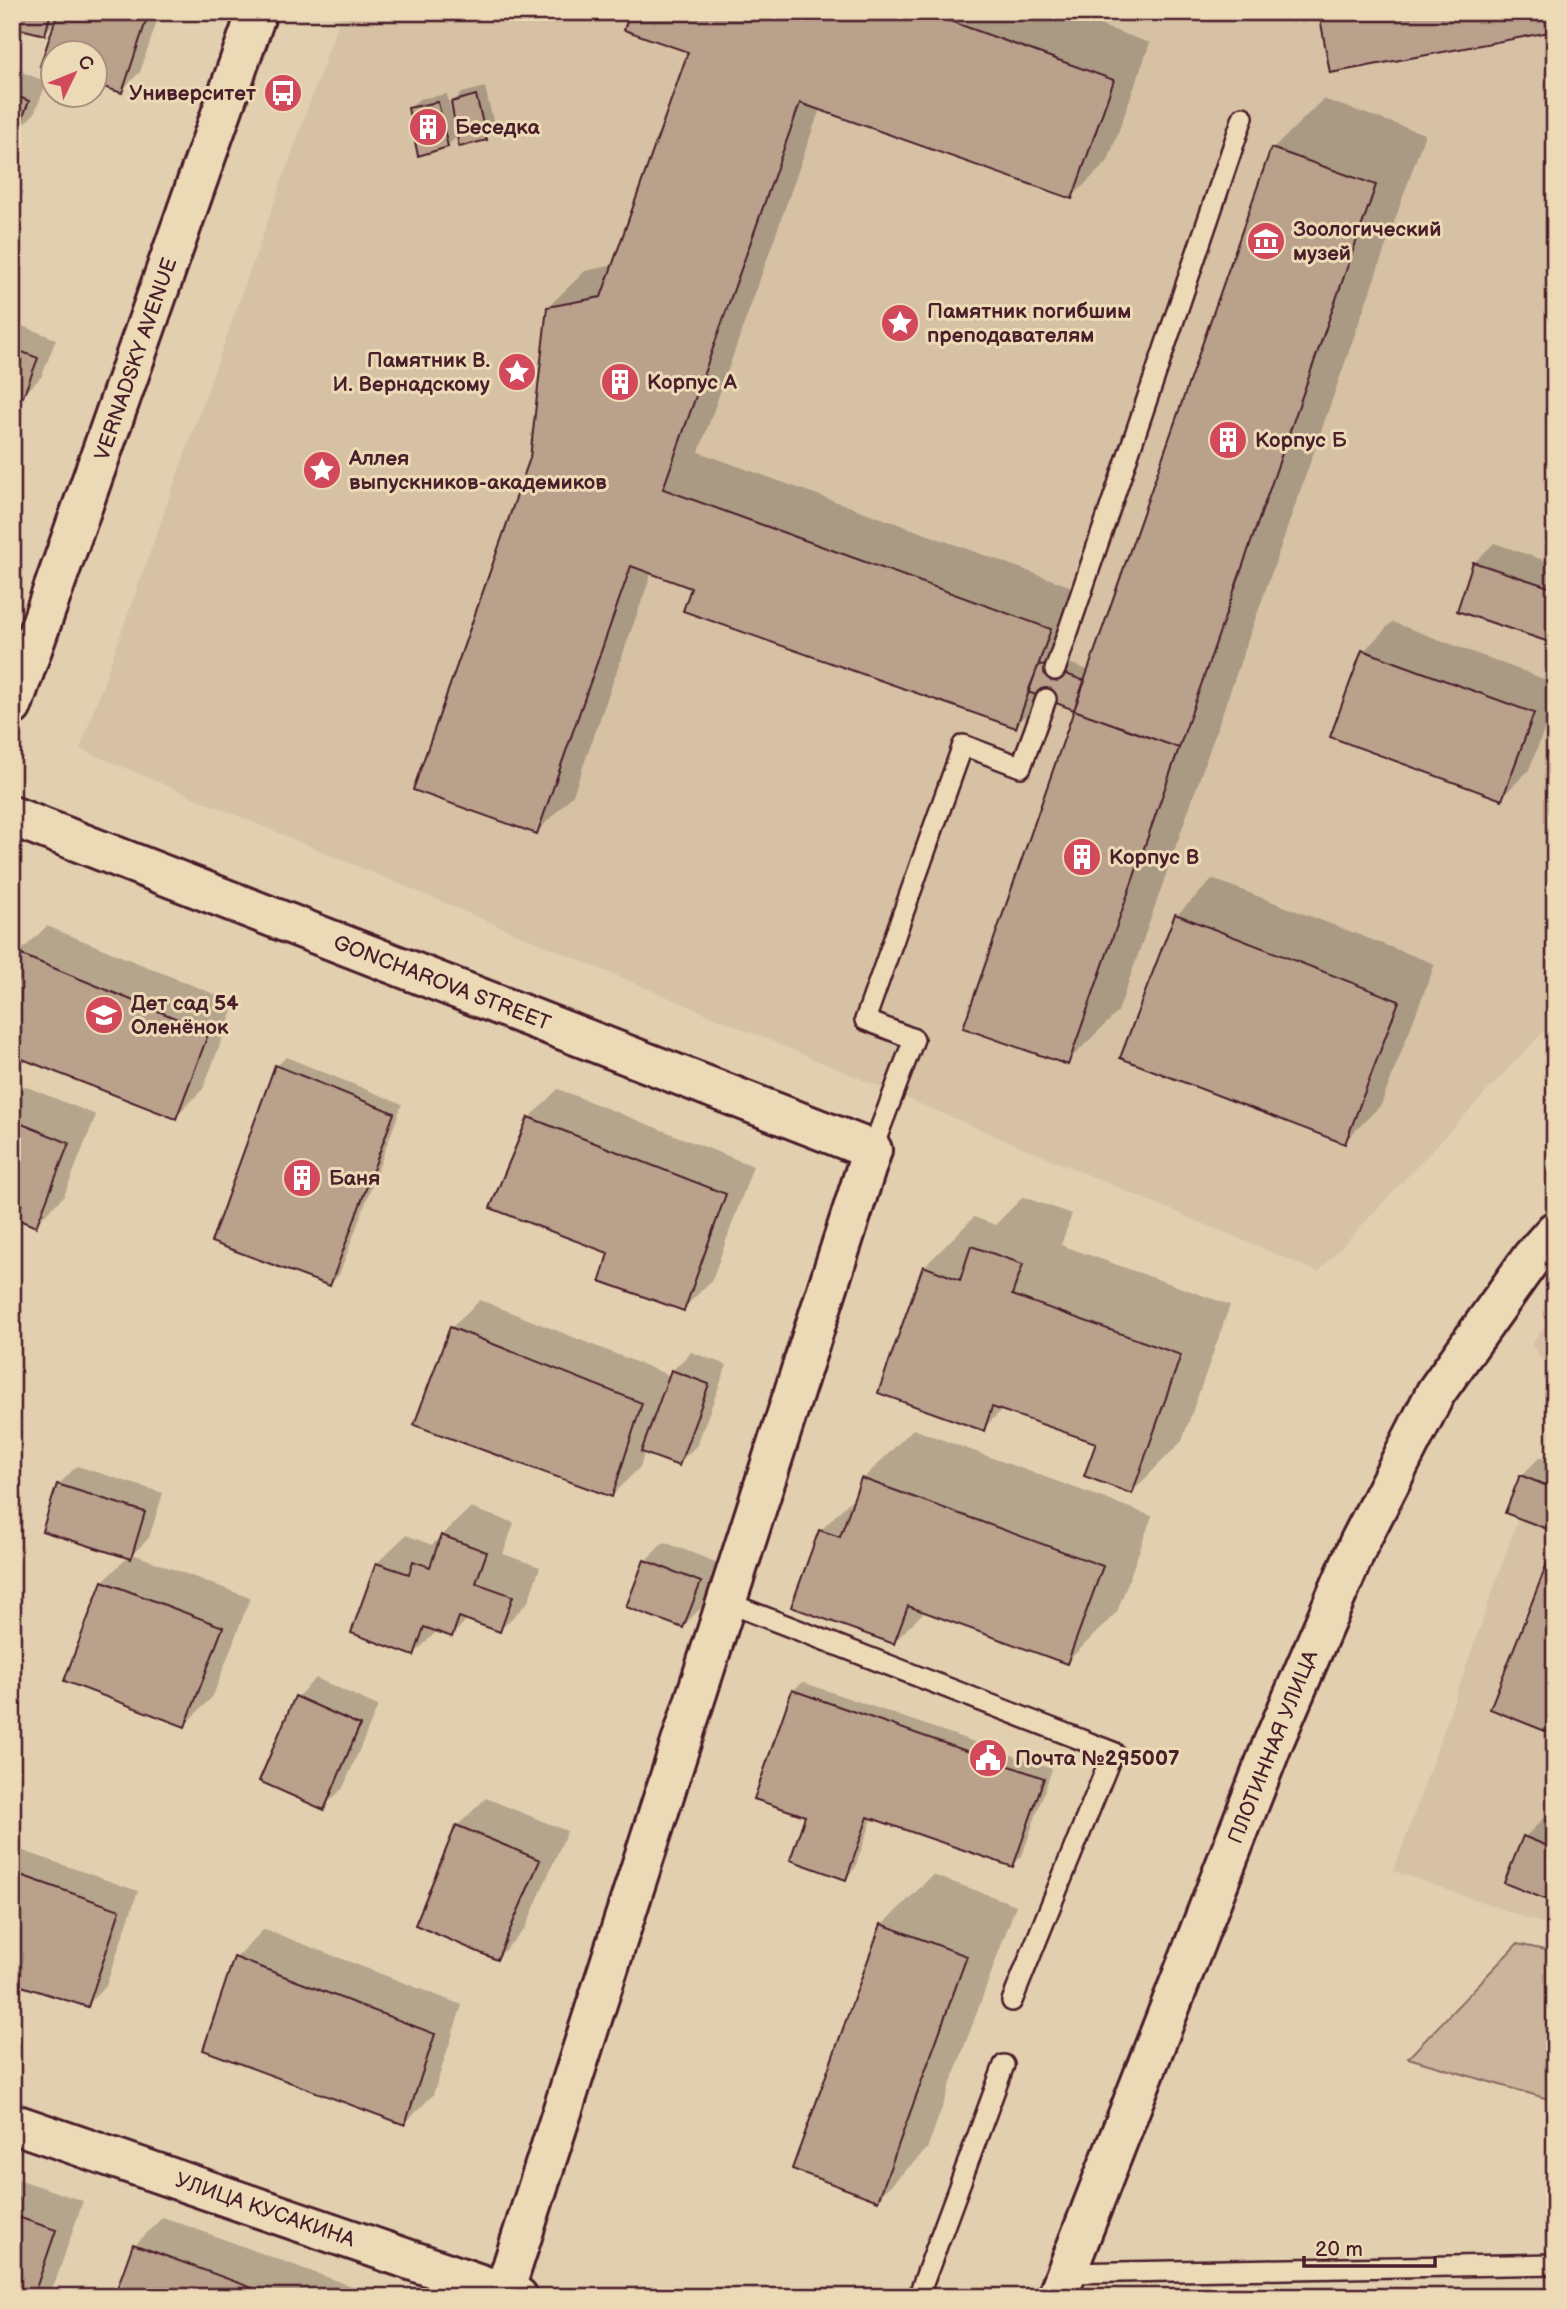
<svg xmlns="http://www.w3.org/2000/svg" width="1567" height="2309" viewBox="0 0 1567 2309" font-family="'Balsamiq Sans',sans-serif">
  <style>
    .built { fill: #d6c1a4 }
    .green { fill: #ccb49c; stroke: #8b6a64; stroke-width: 2 }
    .shadow { fill: #0003 }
    .building { fill: #baa18c; stroke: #4a1f2b; stroke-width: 2 }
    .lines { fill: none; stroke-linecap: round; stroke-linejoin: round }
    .lane-casing { stroke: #4a1f2b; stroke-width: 24 }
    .street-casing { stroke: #4a1f2b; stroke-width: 44 }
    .primary-casing { stroke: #4a1f2b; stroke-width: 44 }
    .lane { stroke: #ecdab7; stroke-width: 19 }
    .street { stroke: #ecdab7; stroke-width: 38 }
    .primary { stroke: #ecdab7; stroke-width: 38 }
    .labels { text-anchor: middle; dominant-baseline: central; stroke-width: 6; stroke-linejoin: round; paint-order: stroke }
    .poi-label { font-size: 21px; font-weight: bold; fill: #4a1f2b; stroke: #ecdab7; text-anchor: start }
    .street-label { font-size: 21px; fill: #4a1f2b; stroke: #ecdab7 }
  </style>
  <rect width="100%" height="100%" fill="#e2cfaf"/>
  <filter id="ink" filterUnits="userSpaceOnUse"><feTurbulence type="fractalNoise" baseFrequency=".0143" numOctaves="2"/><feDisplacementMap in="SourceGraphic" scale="14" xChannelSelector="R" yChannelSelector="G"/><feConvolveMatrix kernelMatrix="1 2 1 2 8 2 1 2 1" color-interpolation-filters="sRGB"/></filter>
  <g filter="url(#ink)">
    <path class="built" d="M342 12H1555V1019L1318 1272 80 749Z
      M1555 1315V1378L1531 1344Z
      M1529 1488 1555 1497V1928L1394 1871Z"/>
    <path class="green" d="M1517 1944 1555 1952V2101L1408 2058Z"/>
    <path class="shadow" d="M12 12H160L140 72 121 91 94 52H52V68L43 65 58 20 44 33Z
      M632 12H1063L1150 43 1108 161 1072 197 820 109 699 452 1086 592 1062 660 1090 671 1273 149 1323 99 1425 134 1118 1012 1067 1062 1084 687 1044 697 1015 726 693 587 652 572 573 795 537 832 532 458 548 307 585 271 614 265 690 51Z
      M12 68 47 82 34 114 15 133 12 132Z
      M485 87 495 129 486 138 459 134 447 146 410 108 419 99 447 94 455 130 458 129 453 102 462 93Z
      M12 322 56 339 42 376 23 395 12 391Z
      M1494 543 1555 564V642L1459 610 1475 562Z
      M1392 622 1555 683V701L1529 770 1501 798 1364 651Z
      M1213 879 1435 964 1381 1105 1344 1142 1177 915Z
      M47 926 236 1003 203 1089 175 1117 18 954Z
      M286 1057 402 1104 339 1275 330 1284 277 1066Z
      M12 1081 96 1115 64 1196 35 1225 12 1216Z
      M558 1089 753 1166 712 1280 683 1309 611 1252 529 1118Z
      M1023 1197 1072 1214 1061 1245 1230 1305 1182 1441 1132 1492 1098 1442 1003 1409 983 1429 924 1267 974 1217 995 1225Z
      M480 1300 671 1376 672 1371 691 1352 727 1365 697 1445 678 1464 645 1451 640 1467 612 1495 451 1328Z
      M913 1429 1152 1516 1117 1612 1067 1662 925 1611 894 1642 820 1531 857 1494 863 1479Z
      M1540 1457 1555 1463V1530L1521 1476Z
      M77 1466 163 1493 149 1538 133 1554 250 1598 213 1696 185 1725 103 1581 128 1557 58 1485Z
      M470 1508 514 1523 503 1554 540 1567 528 1602 500 1630 468 1619 452 1635 438 1630 414 1654 377 1563 406 1535 432 1545Z
      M664 1542 718 1563 702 1607 683 1626 645 1561Z
      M316 1678 378 1706 343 1788 324 1807 297 1697Z
      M802 1682 1052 1769 1022 1856 1013 1865 873 1817 855 1868 846 1878 807 1815 793 1691Z
      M486 1798 567 1831 525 1929 497 1958 457 1826Z
      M1544 1818 1555 1822V1901L1525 1837Z
      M15 1848 138 1891 106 1986 87 2005 12 1982V1851Z
      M933 1875 1016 1905 927 2149 877 2199 882 1925Z
      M264 1929 462 2005 433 2095 405 2123 236 1958Z
      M12 2177 83 2201 55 2283 41 2297H12Z
      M163 2217 362 2290 359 2297H116L135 2245Z"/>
    <path class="building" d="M12 12H51L45 35 12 27Z
      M58 12H149L122 93 94 84V52H52V70L40 66Z
      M630 12H925L1114 80 1072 199 800 103 663 489 1051 629 1016 728 683 611 691 588 631 566 537 834 413 790 530 458 547 307 601 297 688 52 624 30Z
      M1319 12H1555V31L1330 73Z
      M12 94 29 101 16 135 12 134Z
      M476 95 487 140 459 147 451 102Z
      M438 102 448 147 418 156 408 108Z
      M1271 148 1376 185 1179 748 1074 710Z
      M12 348 38 358 23 397 12 393Z
      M1473 562 1555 589V644L1457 611Z
      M1362 650 1534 713 1502 800 1330 737Z
      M1039 664 1085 681 1074 710 1028 692Z
      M1074 710 1179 748 1068 1065 963 1028Z
      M1175 914 1399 1001 1345 1144 1120 1058Z
      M17 953 209 1032 176 1119 12 1055V964Z
      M275 1065 394 1113 330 1286 211 1242Z
      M528 1117 726 1194 684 1311 600 1281 608 1253 490 1208Z
      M12 1120 69 1143 36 1227 12 1217Z
      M971 1246 1023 1264 1012 1295 1181 1355 1132 1494 1084 1476 1096 1443 992 1407 984 1431 878 1393 923 1266 960 1280Z
      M450 1327 642 1403 612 1497 414 1425Z
      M671 1370 709 1384 679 1466 641 1452Z
      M1520 1475 1555 1489V1532L1505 1513Z
      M861 1478 1103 1566 1067 1664 908 1606 894 1644 791 1607 819 1530 840 1537Z
      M57 1484 145 1512 131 1559 42 1531Z
      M441 1535 487 1552 476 1583 513 1596 500 1632 459 1617 452 1637 424 1627 414 1656 351 1633 376 1563 409 1574 413 1561 430 1567Z
      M1550 1556 1555 1558V1735L1490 1709Z
      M644 1560 701 1582 683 1628 626 1607Z
      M102 1581 223 1627 185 1727 64 1681Z
      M792 1690 1044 1778 1013 1867 868 1817 846 1880 790 1860 805 1816 754 1799Z
      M295 1696 360 1725 324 1810 259 1781Z
      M456 1825 540 1860 497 1960 415 1925Z
      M1523 1836 1555 1849V1903L1504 1883Z
      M12 1872 120 1910 88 2007 12 1983Z
      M881 1924 967 1956 878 2201 792 2169Z
      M234 1957 435 2034 405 2125 203 2050Z
      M12 2215 56 2230 33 2297H12Z
      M133 2244 277 2297H114Z"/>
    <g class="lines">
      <defs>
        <path id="lane" d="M1055 670 1243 117
          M872 1150 914 1039 865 1020 963 745 1021 767 1046 699
          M726 1602 1113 1752 1012 2001
          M1066 2273 1555 2264
          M918 2297 1004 2065"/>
        <path id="street" d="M12 816 872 1150 504 2292
          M12 2123 518 2297"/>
        <path id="primary" d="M12 706 257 12
          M1057 2297 1273 1743 1359 1543 1436 1392 1532 1257 1555 1231"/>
      </defs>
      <use href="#lane" class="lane-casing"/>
      <use href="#street" class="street-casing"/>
      <use href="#primary" class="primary-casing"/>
      <use href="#lane" class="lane"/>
      <use href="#street" class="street"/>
      <use href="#primary" class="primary"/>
    </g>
  </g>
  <defs>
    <symbol id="bus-disc" viewBox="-11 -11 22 22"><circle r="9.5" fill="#d1495b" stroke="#ecdab7"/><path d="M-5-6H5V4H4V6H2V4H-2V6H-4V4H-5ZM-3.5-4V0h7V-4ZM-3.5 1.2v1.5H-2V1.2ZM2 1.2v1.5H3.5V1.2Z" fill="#fff"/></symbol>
    <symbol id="building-disc" viewBox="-11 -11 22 22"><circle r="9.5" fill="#d1495b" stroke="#ecdab7"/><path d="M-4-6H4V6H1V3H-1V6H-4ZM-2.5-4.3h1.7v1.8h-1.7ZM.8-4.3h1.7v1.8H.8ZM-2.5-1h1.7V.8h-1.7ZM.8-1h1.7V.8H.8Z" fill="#fff"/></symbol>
    <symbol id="museum-disc" viewBox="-11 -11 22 22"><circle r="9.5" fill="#d1495b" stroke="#ecdab7"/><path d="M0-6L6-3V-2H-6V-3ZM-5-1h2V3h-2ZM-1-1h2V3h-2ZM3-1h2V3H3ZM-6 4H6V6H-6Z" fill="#fff"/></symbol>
    <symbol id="sight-disc" viewBox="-11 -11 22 22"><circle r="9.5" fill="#d1495b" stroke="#ecdab7"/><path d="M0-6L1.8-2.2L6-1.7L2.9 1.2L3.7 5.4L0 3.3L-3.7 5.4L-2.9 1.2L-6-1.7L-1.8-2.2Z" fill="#fff"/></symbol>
    <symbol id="school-disc" viewBox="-11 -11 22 22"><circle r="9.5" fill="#d1495b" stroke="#ecdab7"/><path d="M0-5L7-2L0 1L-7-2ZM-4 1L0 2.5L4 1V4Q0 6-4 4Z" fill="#fff"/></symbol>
    <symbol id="civic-disc" viewBox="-11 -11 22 22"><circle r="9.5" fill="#d1495b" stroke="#ecdab7"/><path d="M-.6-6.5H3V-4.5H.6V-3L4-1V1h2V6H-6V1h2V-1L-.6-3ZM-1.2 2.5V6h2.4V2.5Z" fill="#fff"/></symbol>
  </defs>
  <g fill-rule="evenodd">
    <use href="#bus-disc" x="261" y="71" width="44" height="44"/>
    <use href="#building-disc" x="406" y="105" width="44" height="44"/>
    <use href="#museum-disc" x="1244" y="219" width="44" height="44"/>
    <use href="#sight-disc" x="878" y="301" width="44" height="44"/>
    <use href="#sight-disc" x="495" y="350" width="44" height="44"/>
    <use href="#building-disc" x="598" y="360" width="44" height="44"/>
    <use href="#building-disc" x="1206" y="418" width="44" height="44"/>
    <use href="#sight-disc" x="300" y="448" width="44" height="44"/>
    <use href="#building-disc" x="1060" y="835" width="44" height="44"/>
    <use href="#school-disc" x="82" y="993" width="44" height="44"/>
    <use href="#building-disc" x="280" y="1156" width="44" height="44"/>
    <use href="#civic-disc" x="966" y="1736" width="44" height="44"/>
  </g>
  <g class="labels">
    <g class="poi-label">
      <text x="256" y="93" text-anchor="end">Университет</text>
      <text x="455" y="127">Беседка</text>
      <text x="1293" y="229">Зоологический<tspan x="1293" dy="24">музей</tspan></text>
      <text x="927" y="311">Памятник погибшим<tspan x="927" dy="24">преподавателям</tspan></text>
      <text x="490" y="360" text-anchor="end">Памятник В.<tspan x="490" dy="24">И. Вернадскому</tspan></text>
      <text x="647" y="382">Корпус А</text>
      <text x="1255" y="440">Корпус Б</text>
      <text x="349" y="458">Аллея<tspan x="349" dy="24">выпускников-академиков</tspan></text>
      <text x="1109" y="857">Корпус В</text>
      <text x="131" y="1003">Дет сад 54<tspan x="131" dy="24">Оленёнок</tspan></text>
      <text x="329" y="1178">Баня</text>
      <text x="1015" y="1758">Почта №295007</text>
    </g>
    <g class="street-label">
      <text transform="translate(136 359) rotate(-71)">VERNADSKY AVENUE</text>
      <text transform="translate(442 983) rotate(21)">GONCHAROVA STREET</text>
      <text transform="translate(1273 1747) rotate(-68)">ПЛОТИННАЯ УЛИЦА</text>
      <text transform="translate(265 2210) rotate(19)">УЛИЦА КУСАКИНА</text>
    </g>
  </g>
  <rect width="1567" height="2309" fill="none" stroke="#ecdab7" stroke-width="42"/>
  <rect x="21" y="21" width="1525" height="2267" fill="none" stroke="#4a1f2b" stroke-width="2.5" filter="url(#ink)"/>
  <g transform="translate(74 74) rotate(47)"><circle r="33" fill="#ecdab7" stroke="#ab8f7f" stroke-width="2"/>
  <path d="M0-5L12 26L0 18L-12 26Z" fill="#d1495b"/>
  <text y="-10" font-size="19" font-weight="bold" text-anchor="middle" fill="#4a1f2b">С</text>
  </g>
  <path d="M1304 2256v10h131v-10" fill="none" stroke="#4a1f2b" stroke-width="3.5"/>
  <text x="1315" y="2256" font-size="21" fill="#4a1f2b" stroke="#ecdab7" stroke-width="5" paint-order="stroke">20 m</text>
</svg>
